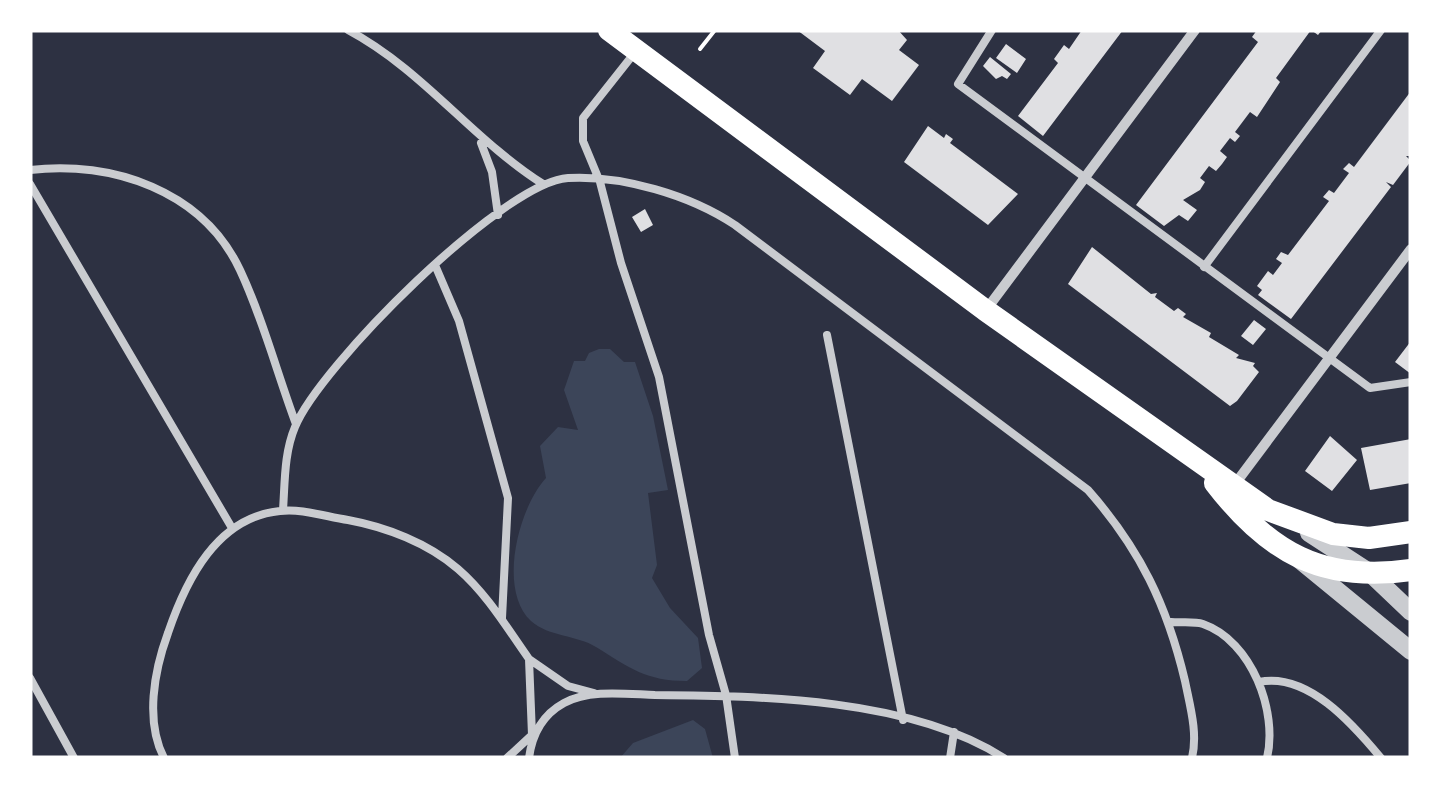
<svg xmlns="http://www.w3.org/2000/svg" width="1441" height="788" viewBox="0 0 1441 788" font-family="Helvetica,sans-serif">
  <style>
    .green { fill: #3c4559 }
    .building { fill: #e0e0e3 }
    .lines { fill: none; stroke-linecap: round; stroke-linejoin: round }
    .path { stroke: #fff; stroke-width: 4 }
    .service { stroke: #caccd0; stroke-width: 8 }
    .minor { stroke: #caccd0; stroke-width: 10 }
    .tertiary { stroke: #caccd0; stroke-width: 18 }
    .primary { stroke: #fff; stroke-width: 22 }
  </style>
  <rect width="100%" height="100%" fill="#2d3142"/>
  <path class="green" d="M599 349H610L624 362H635L653 416 668 490 648 493 657 565 652 578 670 608 698 638 702 668 687 681C646 681 630 668 596 647 577 635 549 637 531 621 497 589 519 507 546 478L540 446 558 427 578 430 564 390 574 361H585L589 353Z
    M693 720 705 729 713 758H620L633 743Z"/>
  <path class="building" d="M797 30H898L907 40 899 50 919 65 892 101 862 79 850 95 813 68 825 51Z
    M1082 30H1123L1043 136 1018 116 1058 63 1054 59 1064 45 1069 49Z
    M1257 30H1322L1318 35 1311 30 1276 78 1280 82 1257 117 1250 112 1235 132 1240 136 1235 142 1230 138 1220 151 1227 157 1222 164 1216 171 1209 166 1200 178 1205 182 1200 190 1183 200 1197 210 1188 221 1179 215 1164 226 1136 205 1258 42 1252 37Z
    M1006 44 1026 59 1017 73 996 58Z
    M990 57 1011 74 1007 79 1002 76 996 79 983 66Z
    M1411 91V156H1406L1411 161 1393 185 1386 182 1391 187 1291 319 1258 295 1262 290 1257 286 1268 271 1273 275 1282 263 1276 259 1281 252 1288 255 1329 201 1323 197 1329 190 1334 193 1349 173 1343 169 1349 163 1354 167Z
    M928 126 944 138 946 134 953 139 950 143 1018 194 988 225 904 162Z
    M645 209 653 225 641 232 632 217Z
    M1092 247 1151 294 1157 293 1155 297 1174 311 1178 308 1186 314 1183 317 1211 333 1209 337 1239 355 1236 358 1255 363 1253 366 1259 372 1237 401 1230 406 1068 284Z
    M1254 320 1266 329 1253 345 1241 336Z
    M1411 341V374L1395 362Z
    M1330 436 1357 460 1332 491 1305 471Z
    M1411 439V483L1370 490 1361 448Z"/>
  <g class="lines">
    <path class="path" d="M700 49 715 30"/>
    <path class="service" d="M348 30C423 70 472 139 543 184
      M992 30 958 84 1370 388 1411 382
      M636 51 583 118V141L600 182 621 263 659 377 709 635 726 695 735 758
      M481 143 492 172 498 215
      M30 170C112 160 203 191 240 270 263 319 277 373 296 424
      M30 184 232 528
      M435 265 459 321 508 498 502 618
      M1204 267 1381 30
      M827 335 903 720
      M283 510C285 482 284 453 295 427 319 367 503 182 568 178 622 175 690 195 735 225L1088 490C1140 549 1167 605 1185 681 1190 706 1198 733 1192 758
      M1171 622C1181 623 1194 621 1203 624 1252 641 1278 712 1267 758
      M30 678 74 758
      M1259 682C1307 672 1352 723 1381 758
      M164 758C145 721 154 671 168 633 186 580 217 517 280 511 301 508 327 517 348 520 386 527 428 543 458 569 487 594 507 628 529 659
      M507 758 532 735 529 659 568 686 594 693
      M529 758C532 735 542 715 564 703 589 689 626 694 655 695 763 696 911 698 1004 758
      M950 758 954 732"/>
    <path class="minor" d="M986 310 1195 30
      M1235 484 1411 249"/>
    <path class="tertiary" d="M1309 533 1369 572 1411 612
      M1300 560 1411 651"/>
    <path class="primary" d="M609 30 985 310 1268 510 1333 534 1369 538 1411 532
      M1215 483C1268 552 1322 583 1411 570"/>
  </g>
  <rect width="1441" height="788" fill="none" stroke="#ffffff" stroke-width="65"/>
</svg>
